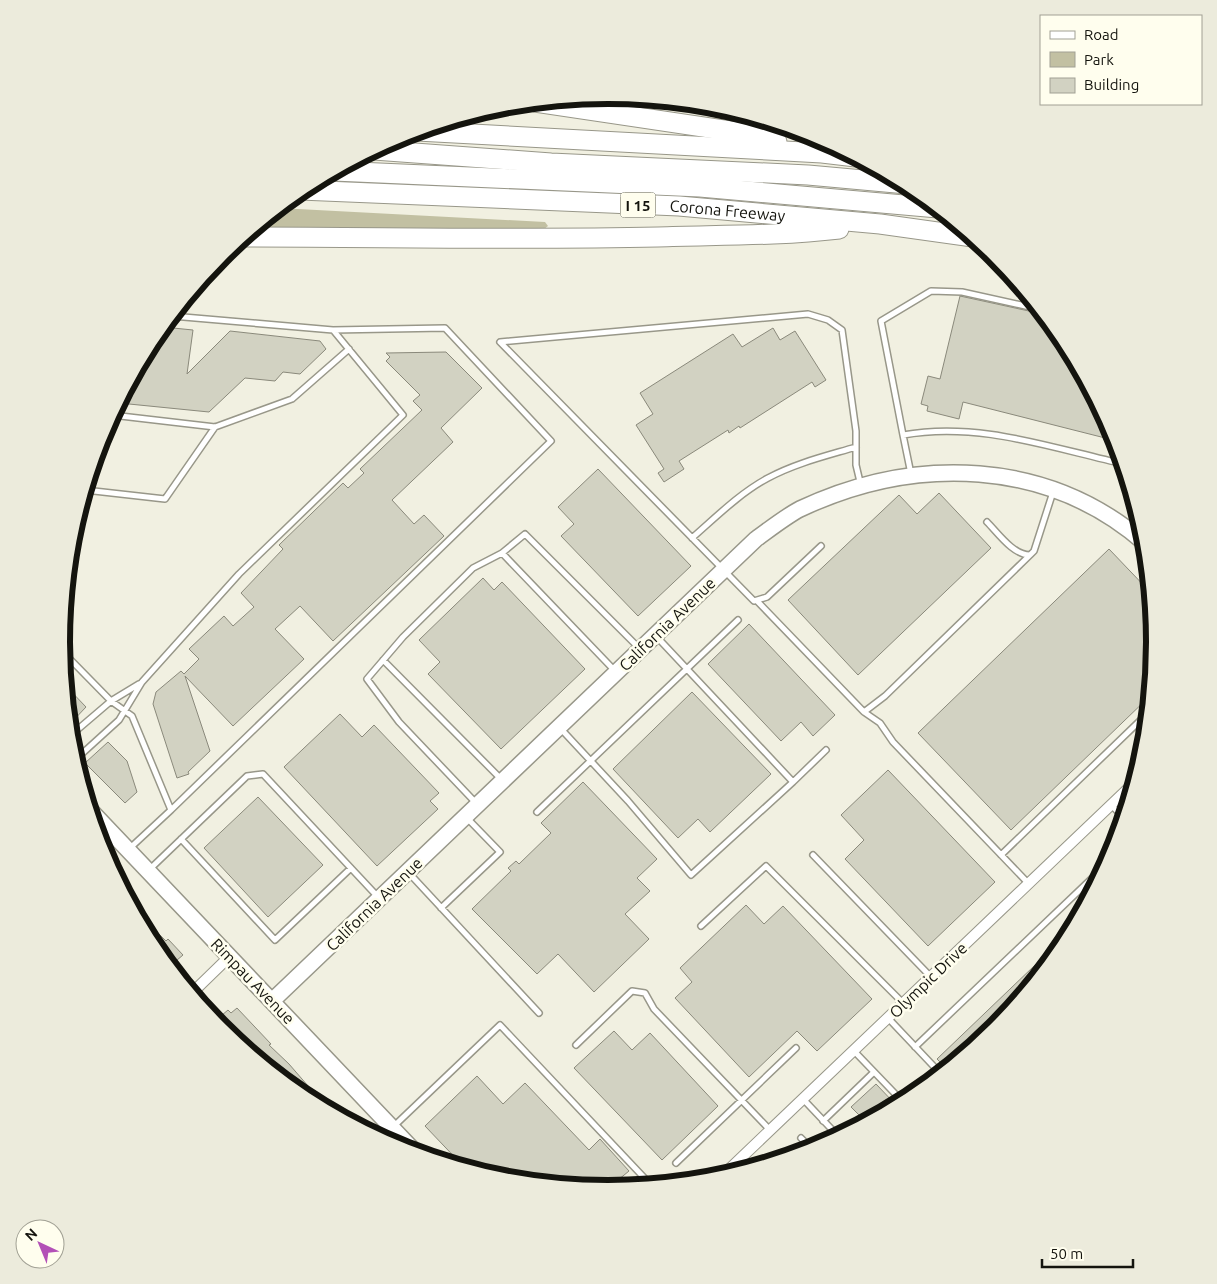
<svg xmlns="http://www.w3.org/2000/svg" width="1217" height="1284" viewBox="0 0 1217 1284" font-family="Ubuntu,sans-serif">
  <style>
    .green { fill: #c2c0a2 }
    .building { fill: #d2d2c2; stroke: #8a897b }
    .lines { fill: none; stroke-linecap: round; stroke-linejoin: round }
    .service-casing { stroke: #989789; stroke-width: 8 }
    .minor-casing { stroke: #989789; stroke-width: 12 }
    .secondary-casing { stroke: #989789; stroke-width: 18 }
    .motorway-casing { stroke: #989789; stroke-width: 21 }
    .service { stroke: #fff; stroke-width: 5 }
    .minor { stroke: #fff; stroke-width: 10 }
    .secondary { stroke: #fff; stroke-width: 15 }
    .motorway { stroke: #fff; stroke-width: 19 }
    .labels { text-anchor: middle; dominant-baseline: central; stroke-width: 5; stroke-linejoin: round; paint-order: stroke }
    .shield { fill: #fffeee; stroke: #5a5a51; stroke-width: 1 }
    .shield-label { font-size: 15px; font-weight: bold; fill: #14140e }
    .street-label { font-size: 16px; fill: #14140e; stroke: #fffeee }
    .rim { fill: none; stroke: #14140e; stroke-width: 6 }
  </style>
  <rect width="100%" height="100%" fill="#f1f0e1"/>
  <path class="green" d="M279 208 545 222 548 226 543 230 250 231Z"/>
  <path class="building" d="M960 296 1038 313 1042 312 1064 338 1117 441 963 402 959 419 927 411 928 406 921 404 928 376 940 379Z
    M163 327 193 330 187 374 230 331 320 341 326 349 300 374 283 372 275 381 245 378 209 412 119 403 154 338Z
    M773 328 780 340 795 331 826 380 815 387 812 382 740 428 739 426 729 433 728 430 679 461 684 469 664 482 658 473 664 469 636 425 653 414 640 393 733 334 742 347Z
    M446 352 482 388 441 428 453 442 392 500 414 524 424 515 444 536 333 641 300 606 275 629 304 659 233 726 185 676 210 751 188 772 189 774 177 778 153 704 156 692 181 671 184 674 199 659 189 649 224 616 233 626 254 607 241 593 283 549 279 545 343 483 348 488 364 473 360 469 422 410 413 401 420 395 386 361 390 357 386 353Z
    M598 469 691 566 638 616 561 536 574 524 558 507Z
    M939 493 991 548 858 675 788 600 899 495 917 514Z
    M1109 549 1151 593 1156 642 1151 695 1011 830 918 733Z
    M483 578 494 590 502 582 585 669 501 749 428 674 440 662 419 640Z
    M749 624 835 715 813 736 801 722 781 741 708 664Z
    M65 685 86 707 69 725 68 712Z
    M692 692 771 774 710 832 698 819 678 838 613 769Z
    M340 714 362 737 374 725 439 793 430 801 438 809 377 866 284 767Z
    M108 742 127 761 137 792 125 803 85 763Z
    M888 770 995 882 928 946 845 859 864 840 841 815Z
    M583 782 657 859 637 878 650 891 625 914 649 939 594 992 558 954 537 974 472 909 511 871 508 868 516 861 519 864 551 833 541 823Z
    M258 797 323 865 268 917 204 848Z
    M746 905 764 924 783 906 872 999 817 1051 797 1031 749 1077 675 998 692 982 680 968Z
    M139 914 166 941 168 939 183 955 170 966 153 946 137 916Z
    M1058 943 1063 947 995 1029 947 1069 937 1059Z
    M237 1008 271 1044 269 1045 289 1064 328 1109 304 1097 221 1029 215 1021 228 1010 231 1013Z
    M614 1031 632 1050 650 1033 718 1106 662 1160 574 1068Z
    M477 1076 503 1104 525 1083 589 1150 600 1139 629 1171 618 1180 625 1188 608 1189 501 1179 464 1167 425 1126Z
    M876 1084 897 1106 866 1122 851 1107Z"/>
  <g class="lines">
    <defs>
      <path id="service" d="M112 415 215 427 292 399 349 349
        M903 435 881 321 931 291 962 292 1039 309
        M911 474 903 435C978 421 1051 448 1124 464
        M85 490 165 499 215 427
        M987 522C998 533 1013 555 1030 555L1034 551 1053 492
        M1131 531 1141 521
        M692 538C716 517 740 493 768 478 796 463 826 456 856 447
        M821 546 767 597 754 601 500 342 808 314 828 320 842 330 856 431V465L861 486
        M502 553 525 534 640 649
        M758 602 864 712 885 696 1030 555
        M62 651 111 701 132 716 171 810 129 849
        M383 660 501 779
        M864 712 880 723 893 742 1028 883
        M1142 719 1148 724
        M561 729 628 801 691 875 793 782 656 636
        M70 736 111 701 139 684
        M75 760 119 720 142 682 239 574 403 415 333 330 172 316
        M793 782 826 750
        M476 803 399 722 367 679 403 637 473 568 502 553 616 672
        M1111 805 1124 818
        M171 810 551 441 445 328 333 330
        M537 812 738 620
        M181 839 275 940 351 868
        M813 855 931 977
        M1001 855 1149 712
        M150 869 247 776 263 774 378 897
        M408 872 539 1013
        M441 908 500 852 466 817
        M701 926 766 866 903 1003
        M888 1018 941 1074
        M576 1045 632 991 645 993 654 1009 770 1130
        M915 1047 1108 863
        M854 1051 903 1102
        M803 1099 839 1137
        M823 1121 874 1072
        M393 1127 500 1025 651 1185
        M801 1138 812 1149
        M676 1163 796 1048"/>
      <path id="minor" d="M192 993 229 957
        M721 1177 1135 782"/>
      <path id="secondary" d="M91 811 415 1152
        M272 1001 756 539C770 529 785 517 800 509 915 455 1048 458 1146 544"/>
      <g id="motorway">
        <path d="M535 102 737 132 777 142"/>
        <path d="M417 131 822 153 856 157"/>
        <path d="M374 150 551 163 808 175 907 184"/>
        <path d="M334 171 700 187 938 208"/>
        <path id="s1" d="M300 190 679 206 880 224 973 237"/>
        <path d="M243 237C382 237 520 240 658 237 719 235 779 236 839 229"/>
      </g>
    </defs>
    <use href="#service" class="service-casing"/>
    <use href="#minor" class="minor-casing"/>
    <use href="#secondary" class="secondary-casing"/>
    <use href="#motorway" class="motorway-casing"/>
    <use href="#service" class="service"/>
    <use href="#minor" class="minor"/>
    <use href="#secondary" class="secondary"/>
    <use href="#motorway" class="motorway"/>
  </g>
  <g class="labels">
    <rect class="shield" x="620.5" y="192.5" width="35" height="25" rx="4"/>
    <g class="shield-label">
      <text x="638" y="205">I 15</text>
    </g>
    <g class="street-label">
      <text stroke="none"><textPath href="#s1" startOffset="428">Corona Freeway</textPath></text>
      <text transform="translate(667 624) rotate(-44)">California Avenue</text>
      <text transform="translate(374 904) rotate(-44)">California Avenue</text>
      <text transform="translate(928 980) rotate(-44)">Olympic Drive</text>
      <text transform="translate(253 981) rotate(46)">Rimpau Avenue</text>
    </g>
  </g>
  <path d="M0 0H1217V1284H0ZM70 642a538 538 0 1 1 1076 0a538 538 0 1 1-1076 0Z" fill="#ecebdc" fill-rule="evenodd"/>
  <path class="rim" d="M70 642a538 538 0 1 1 1076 0a538 538 0 1 1-1076 0Z"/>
  <rect x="1040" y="15" width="162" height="90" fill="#fffeee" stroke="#a1a094"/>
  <rect x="1050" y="31" width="25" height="8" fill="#ffffff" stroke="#a1a094"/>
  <text x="1084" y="40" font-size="15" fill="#14140e">Road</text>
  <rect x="1050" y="52" width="25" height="15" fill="#c2c0a2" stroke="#a1a094"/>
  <text x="1084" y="65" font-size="15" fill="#14140e">Park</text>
  <rect x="1050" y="78" width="25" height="15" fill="#d2d2c2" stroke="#a1a094"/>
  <text x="1084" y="90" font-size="15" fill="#14140e">Building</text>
  <g transform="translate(40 1244) rotate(316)"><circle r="24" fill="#fffeee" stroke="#a1a094"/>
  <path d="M0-4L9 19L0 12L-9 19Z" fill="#b350b7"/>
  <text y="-8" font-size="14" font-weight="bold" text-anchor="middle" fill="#14140e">N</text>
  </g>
  <path d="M1042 1259v8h91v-8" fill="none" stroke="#14140e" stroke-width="2.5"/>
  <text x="1050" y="1259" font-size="15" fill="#14140e" stroke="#fffeee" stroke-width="4" paint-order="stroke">50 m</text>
</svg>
